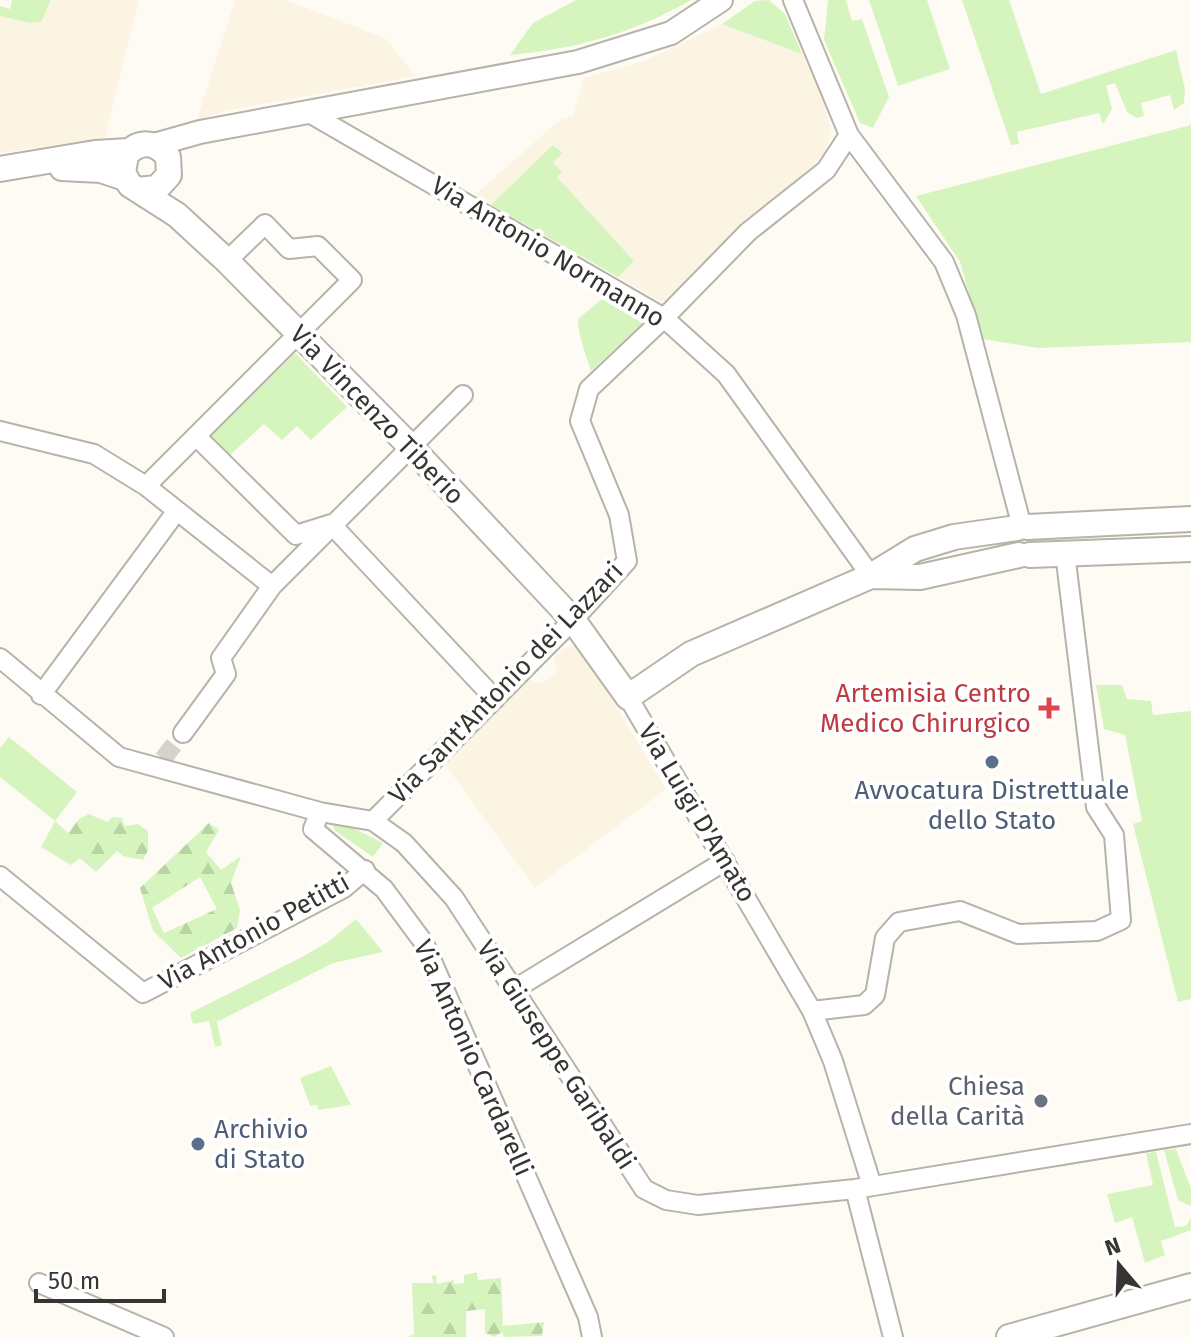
<svg xmlns="http://www.w3.org/2000/svg" width="1191" height="1337" viewBox="0 0 1191 1337" font-family="'Fira Sans',sans-serif">
  <style>
    .built { fill: #fcf4e2 }
    .grass { fill: #d6f5be }
    .forest { fill: url(#forest-firs); fill-rule: evenodd }
    .lines { fill: none; stroke-linecap: round; stroke-linejoin: round }
    .minor-tunnel { stroke: #d6d3ce; stroke-width: 18; stroke-dasharray: 18 9; stroke-linecap: butt }
    .minor-casing { stroke: #b7b3a9; stroke-width: 22 }
    .tertiary-casing { stroke: #b7b3a9; stroke-width: 26 }
    .secondary-casing { stroke: #b7b3a9; stroke-width: 28 }
    .minor { stroke: #fff; stroke-width: 18 }
    .tertiary { stroke: #fff; stroke-width: 22 }
    .secondary { stroke: #fff; stroke-width: 24 }
    .health-dot { fill: #e0444e; stroke: #fff; stroke-width: 3 }
    .service-dot { fill: #5c6f8a; stroke: #fff; stroke-width: 3 }
    .worship-dot { fill: #6b7280; stroke: #fff; stroke-width: 3 }
    .labels { text-anchor: middle; dominant-baseline: central; stroke-width: 8; stroke-linejoin: round; paint-order: stroke }
    .street-label { font-size: 26px; fill: #373531; stroke: #fff }
    .health-label { font-size: 26px; fill: #be3a42; stroke: #fff; text-anchor: end }
    .service-label { font-size: 26px; fill: #4e5e75; stroke: #fff }
    .worship-label { font-size: 26px; fill: #5b616d; stroke: #fff; text-anchor: end }
  </style>
  <defs>
    <pattern id="forest-firs" width="22" height="20" patternUnits="userSpaceOnUse" patternTransform="scale(2)"><rect width="22" height="20" fill="#d6f5be"/><path d="M5 1l3.5 6h-7zM16 11l3.5 6h-7z" fill="#b8d3a4"/></pattern>
  </defs>
  <rect width="100%" height="100%" fill="#fefbf5"/>
  <path class="built" d="M51 0H139L105 138 0 153V16L29 23 41 22Z
    M235 0H285L385 38 416 76 224 111 197 120Z
    M722 24 802 54 822 95 831 133 823 156 666 301H660L475 195 561 119 573 116 584 78 644 61Z
    M573 646 584 654 666 789 535 888 444 763 528 680 540 684 557 671 554 658 564 648Z"/>
  <path class="grass" d="M12 0H51L41 22 29 23 0 16V6L10 9Z
    M576 0H691C634 33 576 49 510 55L533 23Z
    M769 0 785 14 802 54 722 24 755 1Z
    M828 0H846L852 21 862 19 889 97 873 128 860 123 824 40Z
    M869 0H927L950 69 898 86Z
    M962 0H1009L1041 94 1176 50 1185 89 1184 103 1174 110 1170 95 1141 103 1144 116 1137 118 1127 112 1115 83 1106 86 1112 109 1103 124 1099 113 1017 132 1019 144 1011 145Z
    M1191 125V342L1038 348 982 339 960 262 916 196Z
    M553 145 563 153 553 162 562 172 557 177 634 261 618 277 491 205Z
    M602 299 644 322 591 371C587 359 577 331 578 319Z
    M295 353 347 407 311 440 297 426 282 440 264 424 230 455 210 436Z
    M1096 685H1122L1127 699 1151 701 1153 715 1191 711V999L1178 1002 1133 824 1142 821 1125 735 1104 729Z
    M9 737 77 792 55 821 68 833 61 842 80 858 71 865 41 847 55 821 0 777V748Z
    M341 822 383 843 373 857 334 830 333 824Z
    M356 919 383 952 333 963 217 1022 222 1045 215 1047 209 1021 193 1024 190 1013 302 957 328 942Z
    M331 1066 351 1105 318 1110 317 1105 310 1106 300 1078Z
    M1176 1149 1191 1189V1206L1178 1200 1164 1150Z
    M1156 1152 1175 1227 1186 1226 1191 1218V1230L1161 1241 1165 1255 1145 1263 1132 1217 1115 1223 1107 1194 1153 1185 1146 1153Z"/>
  <path class="forest" d="M89 814 107 822 113 817 122 818 125 826 138 824 148 831V850L143 860 123 856 117 851 96 872 61 842 79 819Z
    M209 823 219 830 206 852 221 870 241 856 231 883 240 910 237 928 181 958 153 931 140 888ZM200 877 217 909 164 933 152 908Z
    M477 1273 478 1280 501 1278 503 1326 544 1322 542 1336 503 1337V1332L494 1337 485 1333V1309L466 1311V1337H408L414 1334 412 1283H433L432 1276 436 1275 437 1284 454 1280V1284L464 1283V1275Z"/>
  <g class="lines">
    <path class="minor-tunnel" d="M163 759 183 733"/>
    <defs>
      <path id="minor" d="M793 0 849 135 944 262 966 315 1022 527
        M311 114 664 318 726 374 871 576
        M0 431 94 454 146 486 272 586
        M197 437 296 535 331 524 495 699
        M146 486 352 280 318 246 289 249 265 224 227 261
        M0 658 119 757 320 812 373 821 404 843 454 898 644 1189 666 1200 698 1205 855 1189 1191 1134
        M41 695 176 512
        M628 697 812 1011 833 1061 872 1186
        M183 733 226 674 221 658 272 586 463 395
        M320 812 313 829 384 889 424 943 588 1317 592 1337
        M373 821 573 620 627 561 619 515 580 421 589 389 664 318 748 232 826 170 849 135
        M0 876 143 993 344 888 365 870
        M513 990 725 861
        M812 1011 864 1005 875 995 885 938 899 922 960 911 1018 934 1097 931 1121 920 1114 835 1096 807 1065 553
        M855 1189 893 1337
        M39 1283 164 1337"/>
      <path id="tertiary" d="M154 145 200 132 578 62 671 33 721 0"/>
      <path id="secondary" d="M62 168 101 170 125 178
        M0 169 95 153 129 151
        M138 190 157 188 169 175 168 157C156 141 139 140 126 155L123 173 130 185 177 215 227 261 409 445 573 620 628 697 691 654 871 576 915 549 954 537 1017 528
        M1027 527 1191 519
        M1030 555 1191 549
        M871 576 920 577 1019 555
        M1009 1337 1191 1286"/>
    </defs>
    <use href="#minor" class="minor-casing"/>
    <use href="#tertiary" class="tertiary-casing"/>
    <use href="#secondary" class="secondary-casing"/>
    <use href="#minor" class="minor"/>
    <use href="#tertiary" class="tertiary"/>
    <use href="#secondary" class="secondary"/>
  </g>
  <path class="health-dot" d="M1045 696h8v8h8v8h-8v8h-8v-8h-8v-8h8z"/>
  <g class="service-dot">
    <circle cx="992" cy="762" r="8"/>
    <circle cx="198" cy="1144" r="8"/>
  </g>
  <circle class="worship-dot" cx="1041" cy="1101" r="8"/>
  <g class="labels">
    <g class="street-label">
      <text transform="translate(548 252) rotate(31)">Via Antonio Normanno</text>
      <text transform="translate(377 415) rotate(46)">Via Vincenzo Tiberio</text>
      <text transform="translate(506 683) rotate(-46)">Via Sant'Antonio dei Lazzari</text>
      <text transform="translate(697 813) rotate(59)">Via Luigi D'Amato</text>
      <text transform="translate(254 932) rotate(-29)">Via Antonio Petitti</text>
      <text transform="translate(556 1055) rotate(57)">Via Giuseppe Garibaldi</text>
      <text transform="translate(473 1058) rotate(66)">Via Antonio Cardarelli</text>
    </g>
    <g class="health-label">
      <text x="1031" y="693">Artemisia Centro<tspan x="1031" dy="30">Medico Chirurgico</tspan></text>
    </g>
    <g class="service-label">
      <text x="992" y="790">Avvocatura Distrettuale<tspan x="992" dy="30">dello Stato</tspan></text>
      <text x="214" y="1129" text-anchor="start">Archivio<tspan x="214" dy="30">di Stato</tspan></text>
    </g>
    <g class="worship-label">
      <text x="1025" y="1086">Chiesa<tspan x="1025" dy="30">della Carità</tspan></text>
    </g>
  </g>
  <g transform="translate(1119 1265) rotate(341)" stroke="#ffffff" stroke-width="6" paint-order="stroke">
  <path d="M0-6L14 30L0 20L-14 30Z" fill="#373531"/>
  <text y="-12" font-size="22" font-weight="bold" text-anchor="middle" fill="#373531">N</text>
  </g>
  <path d="M36 1289v12h128v-12" fill="none" stroke="#373531" stroke-width="4"/>
  <text x="48" y="1289" font-size="24" fill="#373531" stroke="#ffffff" stroke-width="6" paint-order="stroke">50 m</text>
</svg>
